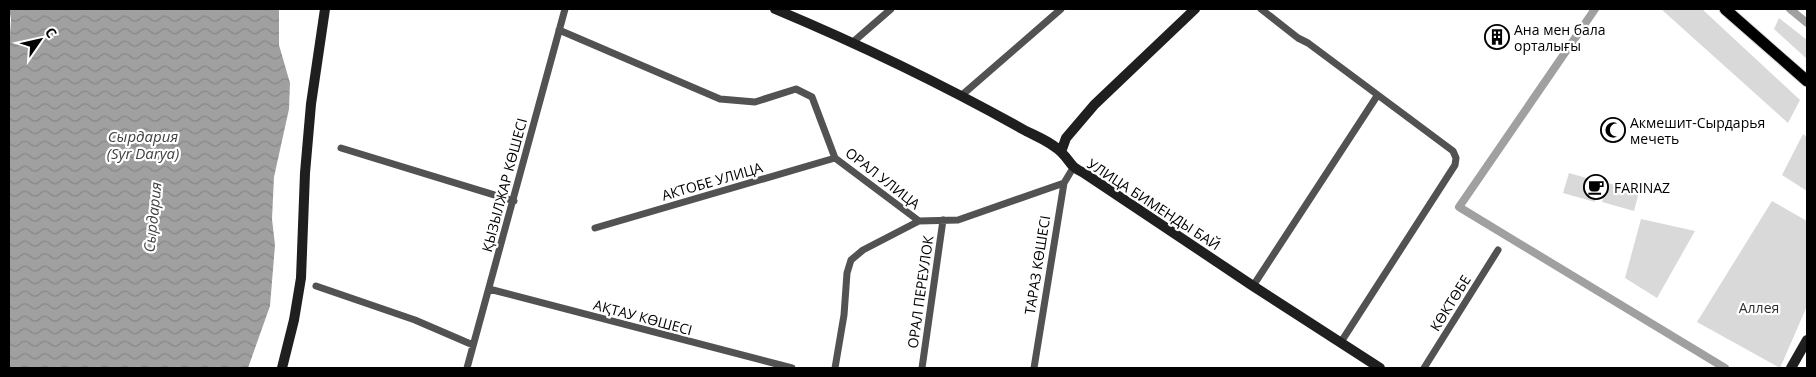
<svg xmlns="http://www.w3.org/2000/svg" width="1816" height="377" viewBox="0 0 1816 377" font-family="'Open Sans',sans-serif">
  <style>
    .green { fill: #d9d9d9 }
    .water { fill: url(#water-waves) }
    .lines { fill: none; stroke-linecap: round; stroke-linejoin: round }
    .canal { stroke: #a0a0a0; stroke-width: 8 }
    .primary-casing { stroke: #dbdbdb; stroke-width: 13 }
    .street { stroke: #525252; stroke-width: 7 }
    .secondary { stroke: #1f1f1f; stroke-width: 10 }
    .primary { stroke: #000; stroke-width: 11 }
    .labels { text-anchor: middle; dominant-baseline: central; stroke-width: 4.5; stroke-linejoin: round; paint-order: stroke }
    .poi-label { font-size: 14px; fill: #000; stroke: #fff; text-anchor: start }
    .street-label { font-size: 14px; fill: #000; stroke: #fff }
    .park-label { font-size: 14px; fill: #303030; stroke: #fff }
    .water-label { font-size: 15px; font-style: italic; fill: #414141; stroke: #fff }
  </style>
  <defs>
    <pattern id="water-waves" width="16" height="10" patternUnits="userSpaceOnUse" patternTransform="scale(1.25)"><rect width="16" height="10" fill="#a0a0a0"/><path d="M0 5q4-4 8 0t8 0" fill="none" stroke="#888"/></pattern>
  </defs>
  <rect width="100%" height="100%" fill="#fff"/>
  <path class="green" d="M1661 9H1702L1800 100 1788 123Z
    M1779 18 1807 40V59L1774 29Z
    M1803 134 1807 137V191L1782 175Z
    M1569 173 1600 182 1595 202 1563 193Z
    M1608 183 1639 192 1634 211 1602 202Z
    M1772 201 1807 221V306L1780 368 1697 322Z
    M1641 219 1695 231 1657 298 1625 278Z"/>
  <path class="water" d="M9 9H279V45L290 83 289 109 274 177 272 219 275 245 270 306 248 368H9V51L11 19Z"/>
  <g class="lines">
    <path class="canal" d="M1595 9 1459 207 1725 368
      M1790 9 1807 23"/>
    <defs>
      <path id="primary" d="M1725 9 1807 81"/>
    </defs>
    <use href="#primary" class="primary-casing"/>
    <path class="street" d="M1261 9 1298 38 1308 43 1453 151 1456 158 1455 165 1341 342
      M559 30 720 99 755 102 796 89 812 97 835 158 919 221 958 220 1064 183
      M853 42 891 9
      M962 95 1061 9
      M341 148 514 201
      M595 228 835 158
      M316 286 415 320 473 345
      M1253 286 1377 96
      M489 289 792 368
      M467 368 565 9
      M835 368 844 315 847 273 851 260 863 250 919 221
      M922 368 943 220
      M1034 368 1064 183 1073 168
      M1424 368 1498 250"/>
    <path class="secondary" d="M775 9C861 45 944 85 1026 131 1038 137 1053 143 1062 153 1072 163 1069 166 1084 173L1253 286 1380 368
      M1061 152 1066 138 1095 104 1195 9
      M282 368 294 320 301 278 305 173 311 104 325 9
      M1791 368 1807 340"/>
    <use href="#primary" class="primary"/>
  </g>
  <defs>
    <symbol id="building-ring" viewBox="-11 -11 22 22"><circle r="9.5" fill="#fff" stroke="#000" stroke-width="1.5"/><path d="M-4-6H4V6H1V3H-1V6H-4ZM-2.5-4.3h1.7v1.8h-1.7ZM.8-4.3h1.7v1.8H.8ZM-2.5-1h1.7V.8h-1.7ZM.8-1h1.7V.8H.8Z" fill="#000"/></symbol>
    <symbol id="mosque-ring" viewBox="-11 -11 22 22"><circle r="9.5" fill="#fff" stroke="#000" stroke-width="1.5"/><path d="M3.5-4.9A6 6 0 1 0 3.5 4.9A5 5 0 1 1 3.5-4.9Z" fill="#000"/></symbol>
    <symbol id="cafe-ring" viewBox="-11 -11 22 22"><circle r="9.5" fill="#fff" stroke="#000" stroke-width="1.5"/><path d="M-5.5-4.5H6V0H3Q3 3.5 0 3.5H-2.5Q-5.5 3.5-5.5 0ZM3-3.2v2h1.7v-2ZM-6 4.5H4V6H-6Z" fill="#000"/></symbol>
  </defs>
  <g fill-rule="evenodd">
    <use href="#building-ring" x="1483" y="23" width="28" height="28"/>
    <use href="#mosque-ring" x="1599" y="116" width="28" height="28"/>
    <use href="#cafe-ring" x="1582" y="173" width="28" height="28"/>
  </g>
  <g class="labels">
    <g class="poi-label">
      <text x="1514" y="29">Ана мен бала<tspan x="1514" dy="16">орталығы</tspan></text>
      <text x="1630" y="122">Акмешит-Сырдарья<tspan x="1630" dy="16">мечеть</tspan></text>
      <text x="1614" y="187">FARINAZ</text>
    </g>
    <g class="street-label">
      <text transform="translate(883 178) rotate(38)">ОРАЛ УЛИЦА</text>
      <text transform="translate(712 181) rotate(-16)">АКТОБЕ УЛИЦА</text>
      <text transform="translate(504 185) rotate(-75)">ҚЫЗЫЛЖАР КӨШЕСІ</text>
      <text transform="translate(1154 204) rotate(33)">УЛИЦА БИМЕНДЫ БАЙ</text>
      <text transform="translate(1037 265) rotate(-81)">ТАРАЗ КӨШЕСІ</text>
      <text transform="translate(920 292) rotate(-82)">ОРАЛ ПЕРЕУЛОК</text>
      <text transform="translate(1450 303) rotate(-58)">КӨКТӨБЕ</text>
      <text transform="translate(643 317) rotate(15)">АҚТАУ КӨШЕСІ</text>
    </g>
    <g class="park-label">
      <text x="1759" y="307">Аллея</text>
    </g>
    <g class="water-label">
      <text x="143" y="136">Сырдария<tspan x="143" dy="17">(Syr Darya)</tspan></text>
      <text transform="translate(152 217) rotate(-84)">Сырдария</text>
    </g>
  </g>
  <rect width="1816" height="377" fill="none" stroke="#000000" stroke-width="20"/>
  <g transform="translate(40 40) rotate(56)" stroke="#ffffff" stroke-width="4" paint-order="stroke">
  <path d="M0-4L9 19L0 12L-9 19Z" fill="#000000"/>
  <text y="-8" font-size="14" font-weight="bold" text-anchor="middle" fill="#000000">С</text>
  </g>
</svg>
